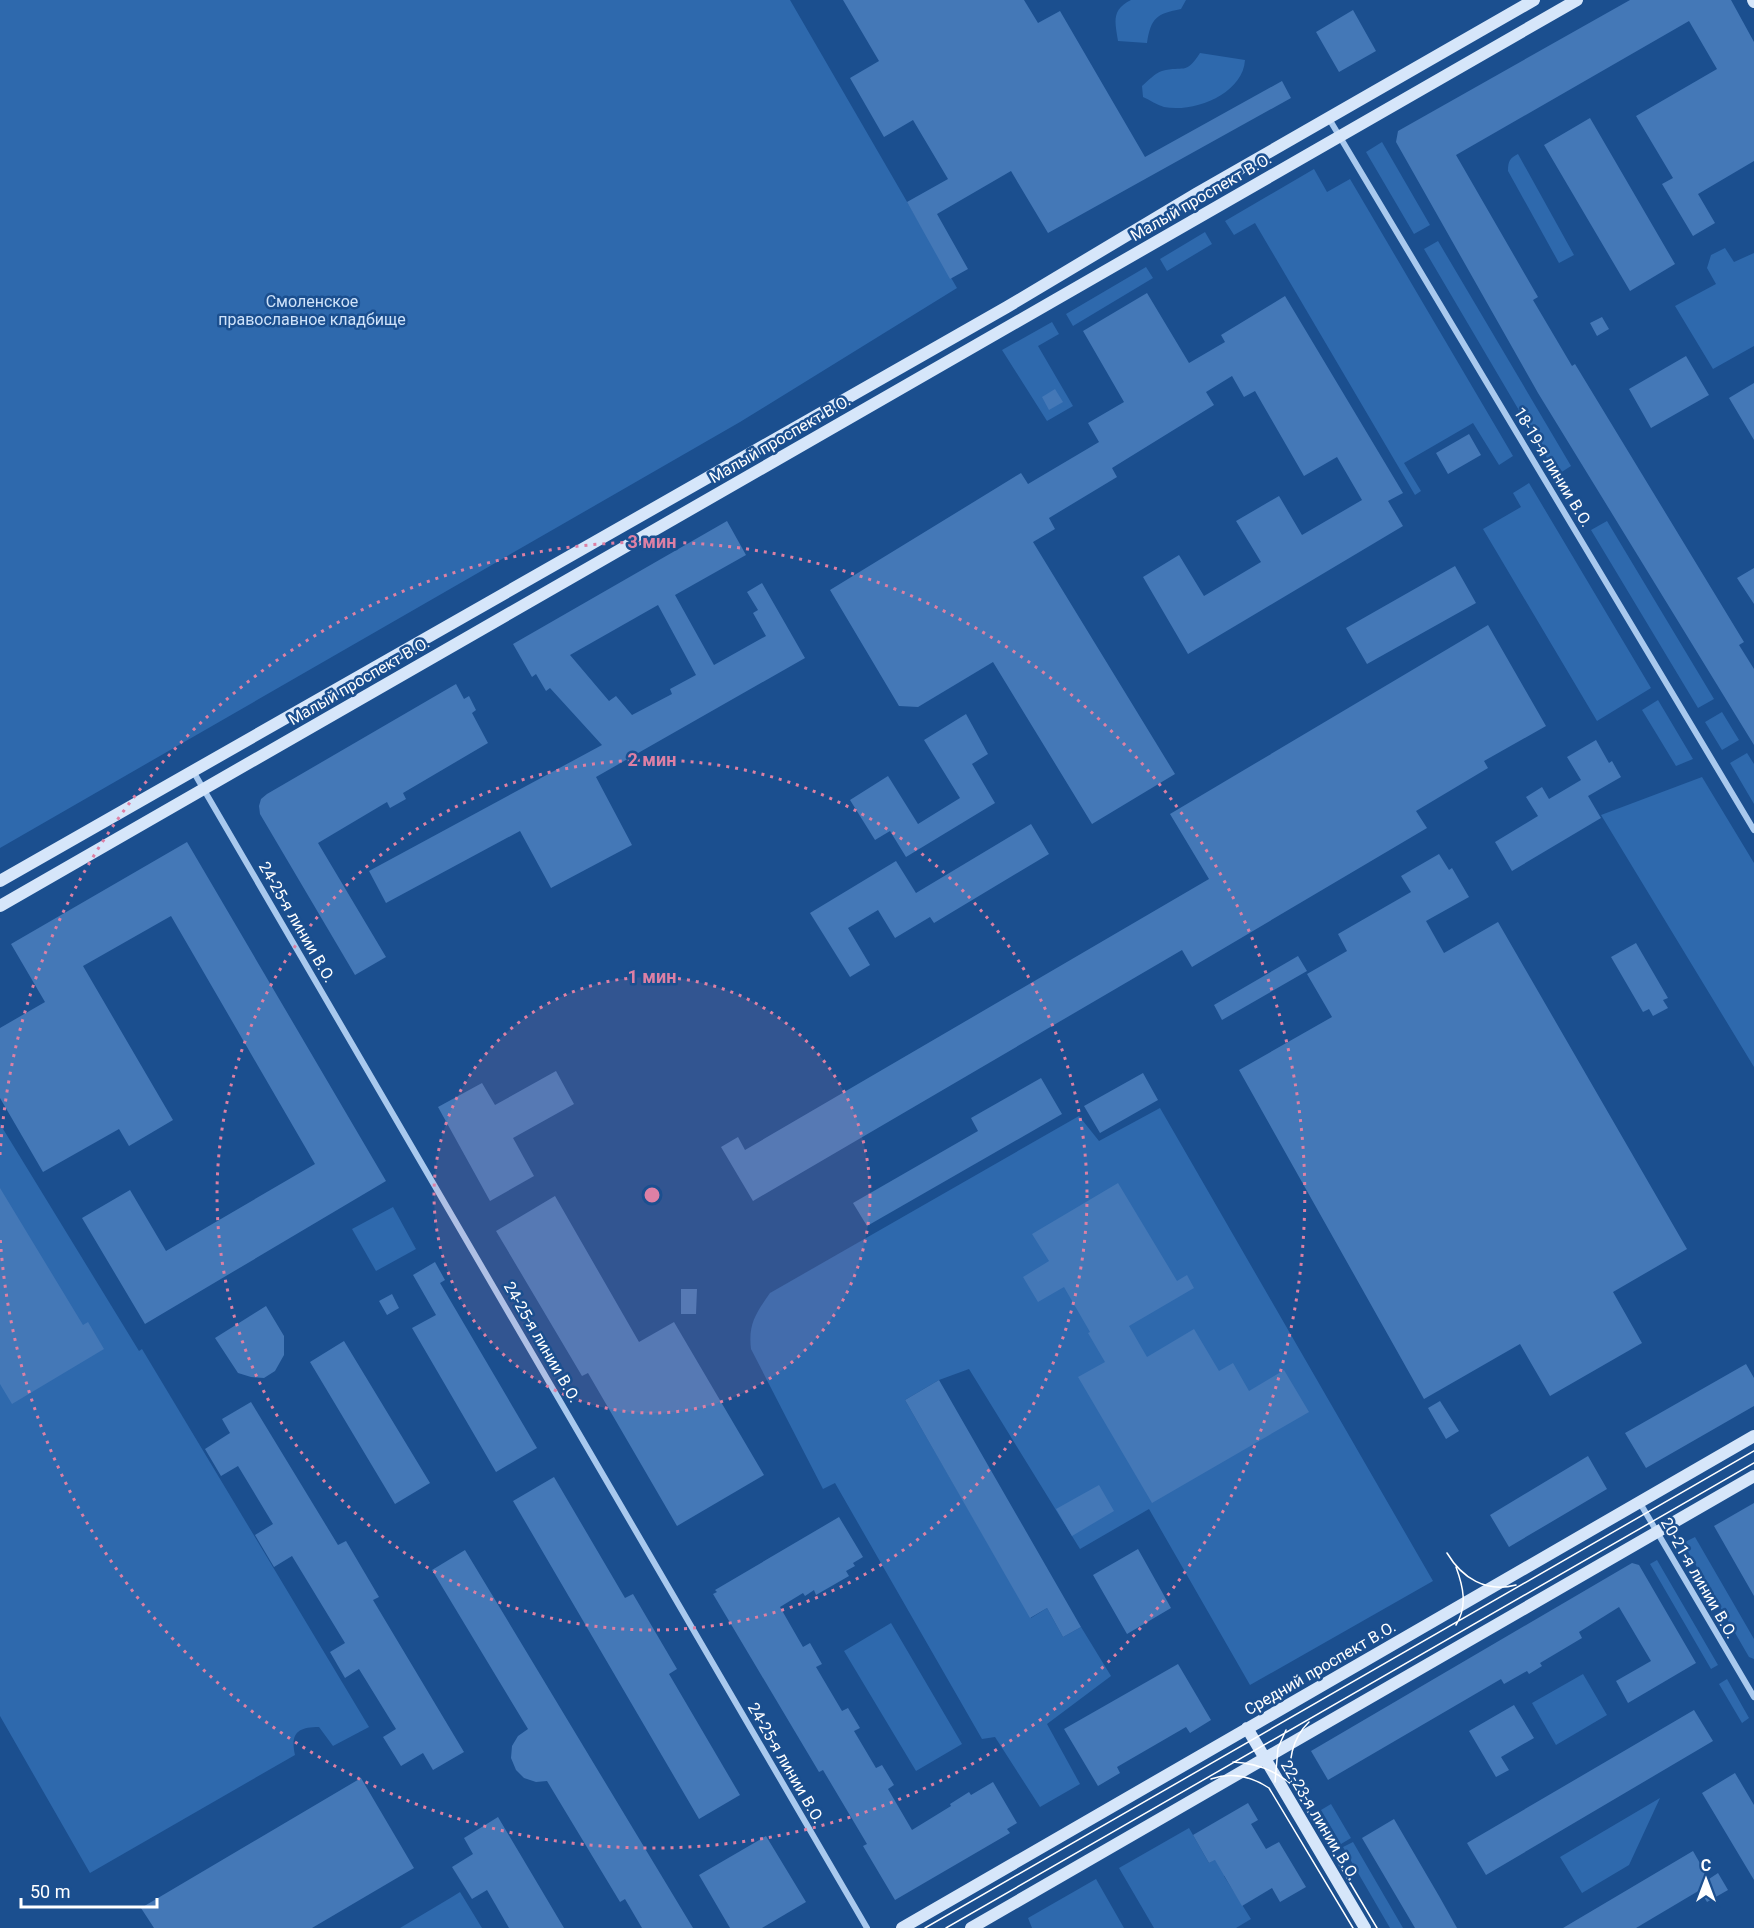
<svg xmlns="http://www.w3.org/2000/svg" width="1754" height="1928" viewBox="0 0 1754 1928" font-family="Roboto,sans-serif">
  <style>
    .green { fill: #2e69ad }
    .building { fill: #4478b7; fill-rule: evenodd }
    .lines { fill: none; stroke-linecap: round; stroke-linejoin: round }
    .street { stroke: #a9c9ee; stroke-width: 6 }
    .secondary { stroke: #d6e6fa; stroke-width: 12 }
    .tram { stroke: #fff; stroke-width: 1.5 }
    .ring { fill: none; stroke: #dd80a5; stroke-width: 3; stroke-dasharray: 3 6 }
    .labels { text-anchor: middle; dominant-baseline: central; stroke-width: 5; stroke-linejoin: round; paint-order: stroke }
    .street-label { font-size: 16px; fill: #fff; stroke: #1b4f8f }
    .park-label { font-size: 16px; fill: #cfe3fa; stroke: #1b4f8f }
    .centre { fill: #dd80a5; stroke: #1b4f8f; stroke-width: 3 }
    .ring-label { font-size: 18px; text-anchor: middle; font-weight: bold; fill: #dd80a5; stroke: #1b4f8f; stroke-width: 5; stroke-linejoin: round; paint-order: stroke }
  </style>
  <rect width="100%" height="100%" fill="#1b4f8f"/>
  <path class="green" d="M0 0H790L957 288 740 422 0 848Z
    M1131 0H1186L1181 9C1157 14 1151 17 1147 43L1118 41C1115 22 1111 10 1131 0Z
    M1200 53 1245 60C1243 94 1194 113 1164 107 1157 105 1150 100 1143 97L1142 86C1148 81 1155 73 1162 71 1184 65 1185 76 1200 53Z
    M1382 142 1430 225 1414 234 1366 152Z
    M1518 154 1574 255 1559 263 1508 171C1508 161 1510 158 1518 154Z
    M1314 169 1327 192 1350 179 1513 456 1499 465 1473 423 1404 463 1421 491 1415 495 1255 223 1234 235 1225 221Z
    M1205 232 1212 244 1167 271 1160 259Z
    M1438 241 1571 466 1557 475 1424 249Z
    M1725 248 1734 262 1754 253V346L1713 369 1675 306 1716 284 1707 268 1711 255Z
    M1146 267 1153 278 1073 326 1066 314Z
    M1052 322 1059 334 1038 346 1073 406 1047 421 1002 350Z
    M1529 483 1651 688 1597 721 1483 529 1521 507 1513 493Z
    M1607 521 1714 699 1698 708 1591 530Z
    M1658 700 1693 759 1676 766 1642 710Z
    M1722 712 1739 740 1722 750 1705 722Z
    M1747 753 1754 764V804L1730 763Z
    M1702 777 1754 863V1067L1601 815Z
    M1160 1108 1433 1581 1250 1685 1149 1509 1080 1549 969 1369 939 1380 905 1400 1031 1618 1047 1608 1063 1637 1081 1627 1111 1676 1047 1724 1080 1784 1040 1807 995 1737 982 1739 835 1483 823 1489 751 1349C748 1324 756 1313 770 1293L1079 1116 1099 1141Z
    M0 1124 139 1351 142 1349 369 1727 333 1746 319 1727C298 1727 290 1733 295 1755L90 1873 0 1716Z
    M393 1207 416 1249 376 1271 352 1229Z
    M1695 1537 1754 1639V1659L1749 1657 1683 1543Z
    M1657 1560 1718 1665 1711 1669 1650 1564Z
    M891 1623 962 1744 916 1771 844 1651Z
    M1583 1674 1607 1715 1556 1745 1532 1703Z
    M1727 1679 1749 1718 1742 1723 1719 1684Z
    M1660 1798 1629 1865 1582 1893 1560 1857Z
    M1331 1804 1351 1838 1341 1844 1321 1810Z
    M1189 1828 1209 1863 1224 1855 1233 1870 1224 1876 1251 1919 1236 1928H1154L1119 1868Z
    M1353 1842 1403 1928H1390L1343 1847Z
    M1096 1879 1124 1928H1032L1028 1918Z
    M460 1892 482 1928H400L452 1897Z"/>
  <path class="building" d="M843 0H1024L1038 23 1060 11 1145 157 1282 81 1291 98 1048 233 1011 171 937 214 968 269 950 279 907 202 948 179 913 120 884 137 850 78 879 61Z
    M1630 0H1731L1754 42V161L1698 194 1715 223 1693 236 1662 184 1673 178 1636 116 1717 69 1689 21 1456 155 1538 297 1533 300 1572 366 1575 364 1744 642 1739 645 1754 669V745L1538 393 1396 142 1398 131Z
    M1353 10 1376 51 1339 72 1316 32Z
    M1590 118 1675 264 1630 291 1544 145Z
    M1147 293 1189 363 1225 342 1221 335 1285 296 1403 493 1388 501 1403 526 1188 654 1143 577 1179 555 1204 596 1261 562 1236 521 1279 496 1302 535 1362 500 1337 457 1304 476 1255 391 1244 397 1232 376 1206 392 1214 405 1112 468 1117 477 1049 518 1055 529 1033 542 1175 774 1092 824 993 662 918 707 899 706 830 590 1021 473 1028 484 1099 442 1088 423 1124 402 1083 331Z
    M1602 317 1609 329 1597 336 1590 323Z
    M1686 356 1709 395 1651 428 1629 389Z
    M1754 383V440L1729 398Z
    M1055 389 1063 402 1049 410 1042 397Z
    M1469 434 1481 455 1448 474 1436 453Z
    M727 521 746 555 675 595 714 665 766 636 753 613 758 610 747 592 762 583 805 658 596 777 632 845 551 888 520 831 386 903 369 871 602 745 550 688 546 691 536 674 532 677 513 644ZM658 605 696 675 670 689 672 694 632 715 616 696 609 701 570 655Z
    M1455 566 1476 603 1367 664 1346 628Z
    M1754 568V604L1737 578Z
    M1488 625 1546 726 1484 761 1488 768 1416 811 1427 828 1192 967 1182 950 753 1201 721 1147 738 1137 745 1150 1209 879 1170 814Z
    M456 684 464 699 469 696 476 710 472 713 488 743 403 793 406 799 390 808 387 802 318 843 386 957 355 975 260 814 259 806 261 799 267 794Z
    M966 714 988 754 972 764 995 803 906 857 890 831 875 840 850 800 888 776 918 824 960 798 924 740Z
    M1596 740 1609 763 1612 761 1621 777 1588 796 1601 818 1512 871 1495 842 1538 816 1526 797 1542 787 1549 799 1581 780 1567 757Z
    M1031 824 1049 854 934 923 930 917 895 938 878 910 848 928 870 965 850 977 810 913 896 861 916 893Z
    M187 842 386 1181 145 1324 82 1218 130 1190 166 1251 315 1164 171 916 83 966 173 1120 129 1146 119 1129 43 1172 0 1098V1028L45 1002 11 944Z
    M1439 854 1449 870 1452 868 1469 897 1426 921 1444 953 1498 922 1687 1249 1613 1292 1642 1343 1550 1396 1520 1344 1424 1399 1239 1070 1332 1017 1307 974 1347 951 1338 934 1411 892 1401 876Z
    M1636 943 1668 998 1663 1000 1668 1008 1653 1016 1649 1009 1643 1012 1611 957Z
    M1298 956 1307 971 1222 1020 1214 1005Z
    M556 1071 574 1104 513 1138 534 1176 490 1201 438 1107 482 1083 495 1105Z
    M1143 1073 1158 1100 1100 1133 1084 1106Z
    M1041 1078 1062 1114 867 1226 853 1203 978 1131 971 1118Z
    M1118 1183 1177 1281 1187 1275 1194 1288 1129 1326 1147 1357 1194 1329 1219 1371 1233 1363 1249 1391 1284 1370 1309 1412 1152 1503 1078 1377 1105 1362 1088 1333 1090 1332 1064 1287 1038 1302 1023 1277 1049 1261 1032 1234Z
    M0 1188 83 1325 88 1322 104 1349 12 1404 0 1384Z
    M555 1196 639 1342 674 1322 764 1475 677 1526 588 1373 582 1376 496 1231Z
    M435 1262 445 1280 440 1283 537 1448 496 1472 412 1328 436 1315 413 1275Z
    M681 1289H697L696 1314H681Z
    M392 1294 399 1308 387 1315 379 1301Z
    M266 1306 284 1336V1355L275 1371 264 1378 251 1377 238 1373 215 1338Z
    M344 1341 430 1483 395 1504 310 1362Z
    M1746 1364 1754 1378V1406L1646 1468 1625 1433Z
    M939 1380 1081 1627 1063 1637 1047 1608 1030 1618 905 1400Z
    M1440 1401 1459 1431 1446 1439 1428 1408Z
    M251 1402 338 1545 346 1541 379 1597 373 1600 464 1752 433 1770 423 1753 401 1766 383 1737 396 1729 359 1669 345 1678 330 1652 345 1643 292 1556 274 1567 255 1535 273 1524 238 1466 221 1476 205 1449 230 1433 222 1419Z
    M1588 1456 1607 1489 1509 1547 1490 1515Z
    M554 1477 625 1598 633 1594 677 1669 669 1674 740 1795 699 1819 513 1501Z
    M1099 1485 1114 1511 1072 1536 1056 1509Z
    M1754 1503V1596L1714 1526Z
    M839 1517 863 1557 853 1563 855 1566 846 1571 849 1576 816 1595 814 1590 805 1596 803 1593 780 1607 803 1647 810 1643 822 1664 816 1667 842 1711 848 1708 860 1728 854 1731 876 1768 882 1765 894 1785 888 1789 912 1830 951 1806 950 1804 969 1792 971 1795 993 1782 1017 1823 1007 1829 1010 1833 895 1900 863 1846 867 1844 823 1770 819 1772 713 1594 717 1592 715 1590Z
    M1138 1549 1171 1608 1127 1634 1093 1575Z
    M465 1550 693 1928H642L625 1899 620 1902 547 1781 536 1782 524 1778 516 1770 511 1758 512 1746 518 1736 528 1729 432 1570Z
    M1632 1563 1639 1565 1696 1663 1628 1703 1616 1681 1651 1661 1619 1607 1579 1632 1582 1638 1540 1663 1542 1666 1529 1674 1527 1671 1504 1684 1501 1679 1328 1780 1311 1751Z
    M1178 1664 1211 1720 1190 1733 1186 1727 1117 1767 1120 1773 1098 1786 1064 1729Z
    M1514 1705 1534 1738 1501 1757 1509 1770 1496 1777 1469 1731Z
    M1694 1710 1713 1741 1486 1875 1467 1843Z
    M1735 1773 1754 1805V1880L1702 1793Z
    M361 1778 414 1868 312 1928H154L141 1908Z
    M1248 1803 1258 1820 1251 1824 1266 1849 1279 1842 1306 1887 1280 1902 1272 1888 1242 1906 1215 1860 1209 1863 1193 1835Z
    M498 1817 564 1928H509L487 1890 472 1899 452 1867 473 1854 464 1838Z
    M1394 1819 1439 1896 1457 1928H1415L1362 1838Z
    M766 1836 806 1902 762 1928H730L699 1875Z
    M1693 1851 1709 1879 1718 1873 1728 1890 1707 1902 1700 1890 1636 1928H1563Z"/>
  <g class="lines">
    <path class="street" d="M1328 117 1754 830
      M193 771 867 1928
      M1640 1503 1754 1697"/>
    <path class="secondary" d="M1753 0 1754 2
      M0 881 1007 307 1196 194 1534 0
      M0 906 1577 0
      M1247 1728 1365 1928
      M902 1928 1754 1436
      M971 1928 1754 1476"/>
    <path class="tram" d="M1447 1553C1462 1578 1486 1593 1516 1585
      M1456 1625C1468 1606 1463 1586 1456 1567
      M1233 1762C1255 1763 1276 1771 1292 1785L1377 1928
      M1211 1779C1232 1772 1251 1776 1269 1788L1353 1928
      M1275 1782 1278 1748 1286 1730
      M1292 1785C1287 1763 1292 1738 1309 1722
      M925 1928 1754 1451
      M946 1928 1754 1463"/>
  </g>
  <circle cx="652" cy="1195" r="218" fill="#dd80a5" fill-opacity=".12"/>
  <g class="ring">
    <circle cx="652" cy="1195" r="218"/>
    <circle cx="652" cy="1195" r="435"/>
    <path d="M0 1155A653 653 0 1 1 0 1235"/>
  </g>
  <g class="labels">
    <g class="street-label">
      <text transform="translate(1201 197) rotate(-30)">Малый проспект В.О.</text>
      <text transform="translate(780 439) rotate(-30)">Малый проспект В.О.</text>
      <text transform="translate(1553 467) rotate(59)">18-19-я линии В.О.</text>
      <text transform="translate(359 681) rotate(-30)">Малый проспект В.О.</text>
      <text transform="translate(297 922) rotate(60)">24-25-я линии В.О.</text>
      <text transform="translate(542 1342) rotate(60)">24-25-я линии В.О.</text>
      <text transform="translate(1699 1578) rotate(60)">20-21-я линии В.О.</text>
      <text transform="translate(1320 1668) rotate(-30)">Средний проспект В.О.</text>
      <text transform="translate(786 1763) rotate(60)">24-25-я линии В.О.</text>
      <text transform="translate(1320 1820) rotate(59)">22-23-я линии В.О.</text>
    </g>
    <g class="park-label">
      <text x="312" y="301">Смоленское<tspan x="312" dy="18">православное кладбище</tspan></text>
    </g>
  </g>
  <circle cx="652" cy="1195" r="9" class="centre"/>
  <g class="ring-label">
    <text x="652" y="548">3 мин</text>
    <text x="652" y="766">2 мин</text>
    <text x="652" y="983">1 мин</text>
  </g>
  <g transform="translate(1706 1880)" stroke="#1b4f8f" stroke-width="4.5" paint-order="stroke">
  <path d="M0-4.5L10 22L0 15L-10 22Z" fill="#ffffff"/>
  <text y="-9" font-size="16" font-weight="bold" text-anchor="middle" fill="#ffffff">С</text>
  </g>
  <path d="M21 1898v9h136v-9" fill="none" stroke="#ffffff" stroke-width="3"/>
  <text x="30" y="1898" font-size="18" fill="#ffffff" stroke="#1b4f8f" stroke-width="4.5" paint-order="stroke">50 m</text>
</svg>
